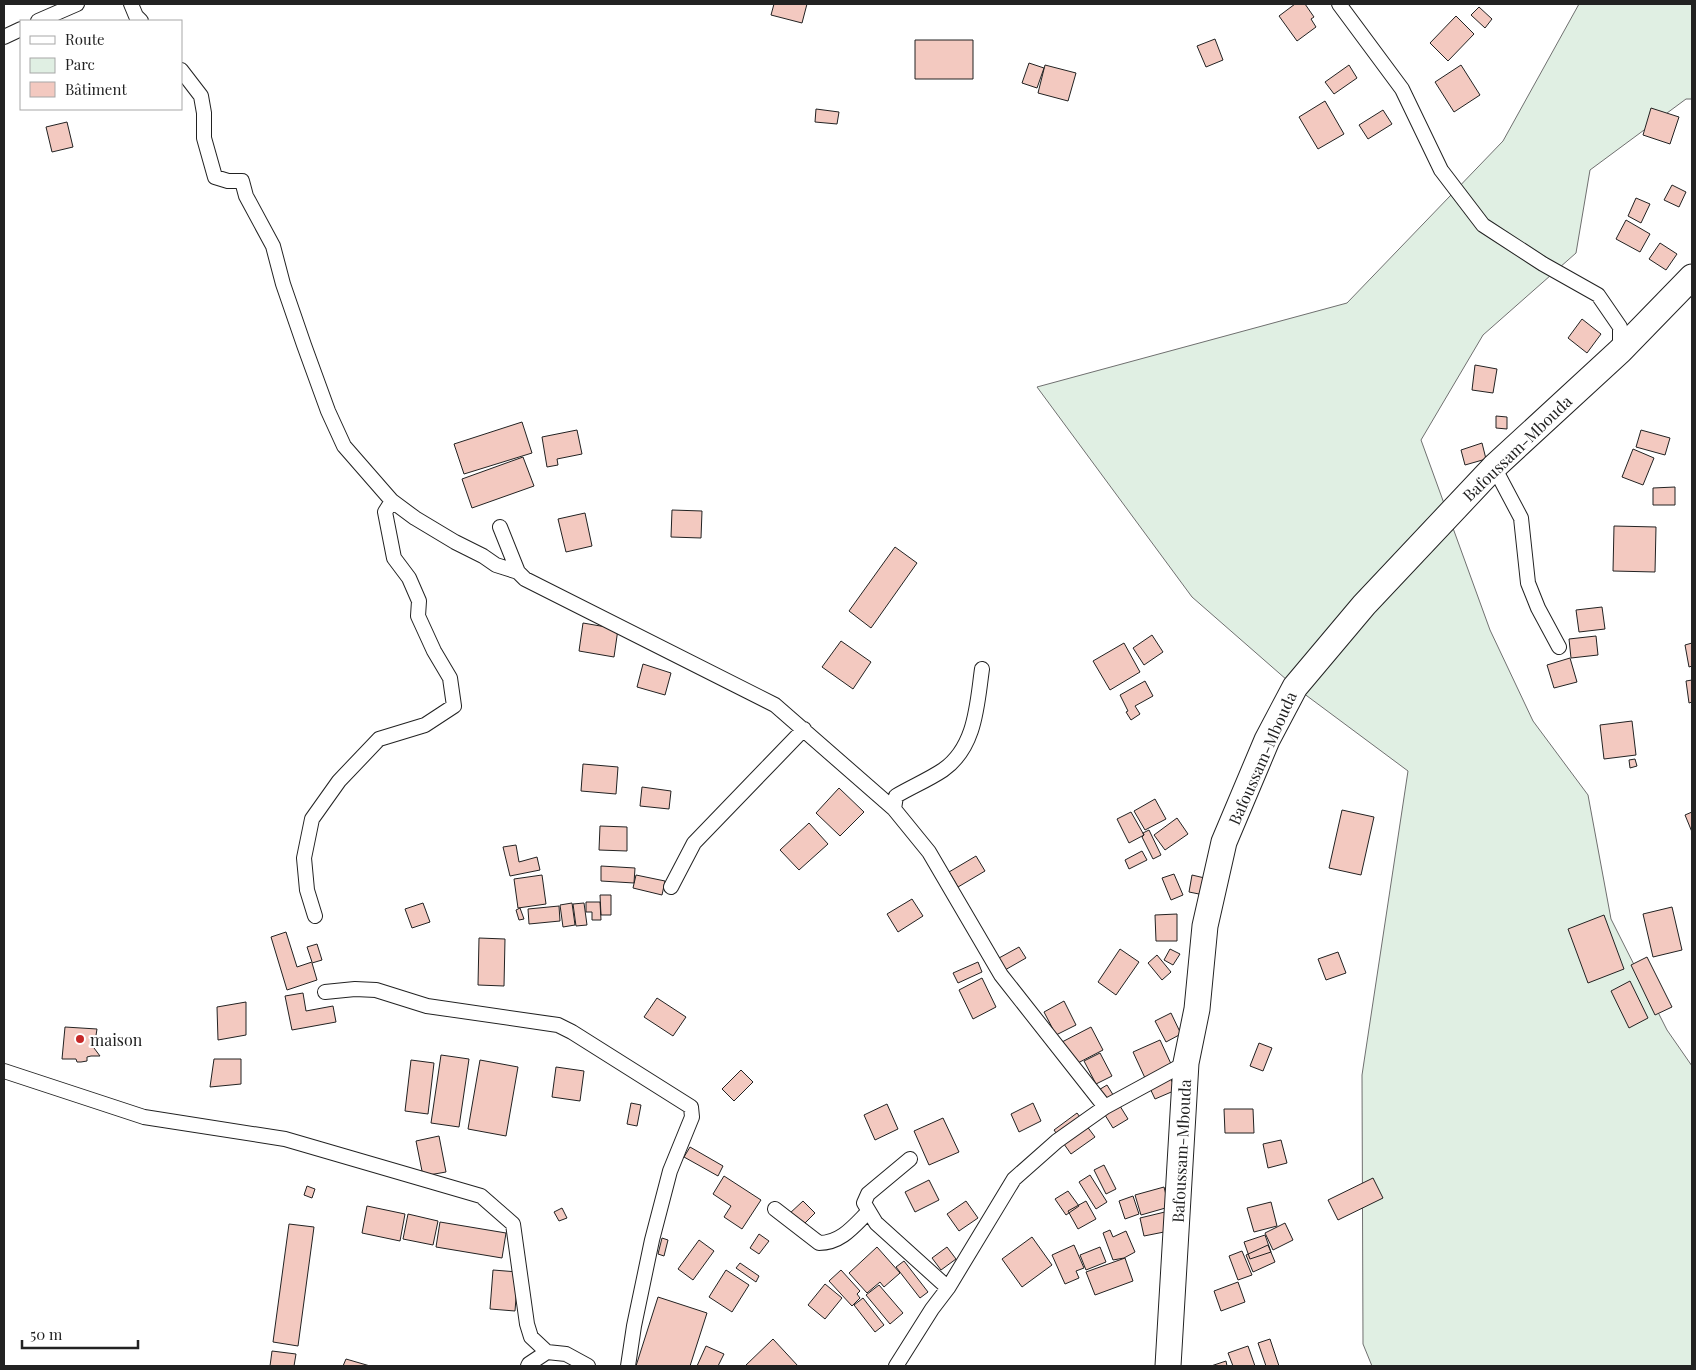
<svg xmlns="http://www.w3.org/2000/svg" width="1696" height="1370" viewBox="0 0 1696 1370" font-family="'Playfair Display',serif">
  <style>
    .green { fill: #e0efe3; stroke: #6f6f6f }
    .building { fill: #f3c9c0; stroke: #222 }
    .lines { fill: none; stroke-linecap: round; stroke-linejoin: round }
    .street-casing { stroke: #222; stroke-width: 16 }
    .highway-casing { stroke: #222; stroke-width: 27 }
    .street { stroke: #fff; stroke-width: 14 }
    .highway { stroke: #fff; stroke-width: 25 }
    .poi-dot { fill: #c62828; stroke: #fff; stroke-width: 2 }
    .labels { text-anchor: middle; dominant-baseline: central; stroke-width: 4; stroke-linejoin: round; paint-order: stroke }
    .street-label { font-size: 16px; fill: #222; stroke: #fff }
    .poi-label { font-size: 16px; fill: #222; stroke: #fff; text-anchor: start }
  </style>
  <rect width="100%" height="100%" fill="#fff"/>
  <path class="green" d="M1579 4H1692V99H1686L1590 170 1576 253 1483 335 1421 440 1490 630 1533 721 1588 795 1611 919 1667 1030 1692 1066V1366H1372L1363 1344 1362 1075 1408 771 1295 687 1192 597 1037 387 1347 303 1503 141Z"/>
  <path class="building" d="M774 4H807L802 23 771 15Z
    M1295 4H1305L1314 17 1311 19 1316 27 1297 41 1279 16Z
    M1479 7 1492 19 1485 28 1471 15Z
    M1456 16 1474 34 1448 61 1430 43Z
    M1215 39 1223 60 1206 67 1197 46Z
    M915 40H973V79H915Z
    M1029 63 1044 68 1037 88 1022 83Z
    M1045 65 1076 73 1068 101 1038 93Z
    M1349 65 1357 78 1334 94 1325 82Z
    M1461 65 1480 95 1454 112 1435 82Z
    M1325 101 1344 134 1318 149 1299 117Z
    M1651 108 1679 117 1670 144 1643 135Z
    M816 109 839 112 837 124 815 122Z
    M1383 110 1392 124 1368 139 1359 125Z
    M67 122 73 147 52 152 46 127Z
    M1672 185 1686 192 1679 207 1664 200Z
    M1636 198 1650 204 1641 223 1628 216Z
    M1626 220 1650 234 1640 252 1616 239Z
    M1660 243 1677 254 1666 270 1649 259Z
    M1582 319 1601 334 1587 353 1568 338Z
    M1475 365 1497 369 1493 393 1472 390Z
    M1496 416 1507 417V429L1496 428Z
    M522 422 532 453 464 474 454 444Z
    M577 430 582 454 557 459 558 465 547 467 542 437Z
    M1641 430 1670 438 1665 455 1636 447Z
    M1482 443 1486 459 1465 465 1461 450Z
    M1633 449 1654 458 1643 485 1622 477Z
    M523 457 534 486 472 508 462 479Z
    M1675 487V505H1653V488Z
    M672 510 702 511 701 538 671 537Z
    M585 513 592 546 566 552 558 519Z
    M1614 526 1656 527 1655 572 1613 571Z
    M895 547 917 563 871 628 849 611Z
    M1602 607 1605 629 1579 632 1576 610Z
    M583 623 618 629 614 657 579 651Z
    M1152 635 1163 652 1144 665 1133 648Z
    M1596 636 1598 655 1571 658 1569 639Z
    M841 641 871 662 853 689 822 667Z
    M1124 643 1140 672 1110 690 1093 661Z
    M1692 643V666L1689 667 1685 645Z
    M1570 658 1577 682 1554 688 1547 665Z
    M643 664 671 673 665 695 637 687Z
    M1692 680V702L1689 703 1686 681Z
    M1145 681 1153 696 1135 706 1140 714 1131 720 1126 712 1128 711 1120 695Z
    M1632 721 1636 755 1604 759 1600 725Z
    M1635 759 1637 766 1630 768 1629 760Z
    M583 764 618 767 616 794 581 791Z
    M642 787 671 791 669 809 640 806Z
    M839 788 864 812 840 836 816 813Z
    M1155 799 1166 819 1145 830 1134 811Z
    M1342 810 1374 817 1361 875 1329 868Z
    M1131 812 1144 835 1129 843 1117 819Z
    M1692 812V832L1685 815Z
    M1177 818 1188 834 1165 850 1154 835Z
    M809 823 828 844 799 870 780 850Z
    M600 826 627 827V851L599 850Z
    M1149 830 1161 855 1153 859 1142 837 1144 835 1143 833Z
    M516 845 519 862 537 857 540 870 510 876 503 847Z
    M1142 851 1147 860 1129 869 1125 860Z
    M976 856 985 871 958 887 949 872Z
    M601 866 635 868 634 883 601 881Z
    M1174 874 1183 895 1171 900 1162 878Z
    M542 875 546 904 518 908 514 879Z
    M636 875 665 881 662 895 633 888Z
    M1192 875 1213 880 1209 896 1189 892Z
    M600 895H611V915H601Z
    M912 899 923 916 898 932 887 914Z
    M586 902H600L601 920H592V912H586Z
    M423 903 430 922 412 928 405 909Z
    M572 903 575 925 563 927 560 905Z
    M584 903 587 925 576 926 573 904Z
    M559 906 560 921 529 924 528 909Z
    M1672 907 1682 950 1653 957 1643 914Z
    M520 908 524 919 519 920 516 910Z
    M1177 914V941H1156L1155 915Z
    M1604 915 1624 969 1588 983 1568 929Z
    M286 932 297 967 312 962 307 947 317 944 322 960 312 963 317 980 287 990 271 937Z
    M479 938 505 939 504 986 478 985Z
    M1019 947 1026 958 1005 970 999 958Z
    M1120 949 1139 962 1116 995 1098 982Z
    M1170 949 1180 954 1173 965 1164 960Z
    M1338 952 1346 973 1326 980 1318 959Z
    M1157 955 1171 972 1162 980 1148 963Z
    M1647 957 1672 1007 1655 1015 1631 965Z
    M978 962 982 972 958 983 953 973Z
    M982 978 996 1007 973 1019 959 990Z
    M1630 981 1648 1018 1629 1028 1611 991Z
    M303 993 306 1011 333 1006 336 1022 292 1030 285 996Z
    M657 998 686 1017 673 1036 644 1017Z
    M1064 1001 1076 1025 1056 1035 1044 1012Z
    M246 1002V1035L218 1040 217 1007Z
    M1171 1013 1181 1034 1166 1042 1155 1021Z
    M65 1027 97 1029 94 1048 100 1056H91L87 1057V1061L81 1062H77L76 1059H62Z
    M1091 1027 1103 1050 1074 1065 1062 1042Z
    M1160 1040 1172 1066 1145 1078 1133 1052Z
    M1259 1043 1272 1048 1263 1071 1250 1066Z
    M1100 1053 1112 1076 1096 1084 1084 1061Z
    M441 1055 469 1059 459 1127 431 1123Z
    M214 1059H241V1084L210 1087Z
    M411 1060 434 1063 428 1114 405 1111Z
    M480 1060 518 1067 506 1136 468 1129Z
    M556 1067 584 1071 580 1101 552 1097Z
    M741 1070 753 1082 734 1101 722 1089Z
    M1169 1075 1176 1090 1155 1099 1148 1084Z
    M1107 1085 1128 1119 1113 1128 1092 1094Z
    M631 1103 641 1105 637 1126 627 1124Z
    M1033 1103 1041 1121 1019 1132 1011 1114Z
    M887 1104 898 1129 875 1140 864 1115Z
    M1224 1109H1253L1254 1133H1225Z
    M1077 1113 1095 1137 1071 1154 1054 1130Z
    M943 1118 959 1152 929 1165 914 1131Z
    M439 1136 446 1172 423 1176 416 1141Z
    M1281 1140 1287 1163 1268 1168 1263 1144Z
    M690 1147 723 1166 718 1176 684 1157Z
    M1104 1165 1116 1189 1106 1194 1094 1170Z
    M1090 1175 1107 1202 1096 1209 1079 1182Z
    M724 1176 761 1200 742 1229 724 1217 731 1206 713 1194Z
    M1373 1178 1383 1198 1338 1220 1328 1200Z
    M929 1180 939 1200 915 1212 905 1192Z
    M307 1186 315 1189 312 1198 304 1195Z
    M1164 1187 1169 1207 1141 1215 1135 1195Z
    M1068 1191 1079 1206 1066 1215 1055 1199Z
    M1133 1196 1139 1214 1125 1219 1119 1201Z
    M803 1201 815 1213 801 1227 789 1214Z
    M966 1201 978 1218 959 1231 947 1214Z
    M1086 1201 1096 1219 1078 1229 1068 1211Z
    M1271 1202 1277 1226 1254 1232 1247 1208Z
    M367 1206 405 1214 400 1241 362 1233Z
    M562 1208 567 1218 559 1221 554 1212Z
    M1169 1211 1174 1230 1144 1236 1140 1218Z
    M408 1214 438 1221 433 1245 403 1239Z
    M440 1222 506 1233 502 1258 436 1247Z
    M1285 1223 1293 1240 1273 1250 1265 1233Z
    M289 1224 314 1227 298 1346 273 1342Z
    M1110 1230 1113 1237 1126 1231 1135 1252 1124 1258 1113 1260 1103 1233Z
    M759 1234 769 1241 759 1254 750 1248Z
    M1265 1235 1271 1252 1250 1259 1244 1242Z
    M1032 1237 1052 1265 1022 1287 1002 1259Z
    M662 1238 668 1240 664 1256 658 1254Z
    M699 1240 714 1251 693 1280 678 1269Z
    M1074 1245 1084 1268 1076 1271 1079 1278 1065 1284 1052 1255Z
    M1268 1245 1275 1262 1253 1272 1246 1255Z
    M877 1247 900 1273 884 1287 880 1282 867 1293 849 1273Z
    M947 1247 956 1259 941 1270 932 1258Z
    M1100 1247 1106 1262 1086 1270 1080 1255Z
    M1242 1251 1252 1275 1238 1280 1229 1256Z
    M1125 1258 1133 1281 1095 1295 1086 1272Z
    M904 1261 928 1292 920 1298 896 1267Z
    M740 1263 759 1276 756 1282 736 1268Z
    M493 1270 518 1272 515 1311 490 1309Z
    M726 1270 749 1285 732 1312 709 1297Z
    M841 1270 860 1291 857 1294 860 1298 852 1306 829 1281Z
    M1238 1282 1245 1302 1221 1311 1214 1291Z
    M825 1284 842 1298 825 1319 808 1305Z
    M879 1285 903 1313 890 1324 866 1295Z
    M658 1297 707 1313 690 1366H636Z
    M863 1298 884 1325 875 1332 854 1305Z
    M773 1339 798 1366H745Z
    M1270 1339 1279 1366H1266L1258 1343Z
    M706 1346 724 1354 718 1366H697Z
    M1248 1346 1255 1366H1233L1228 1353Z
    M272 1351 296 1354 294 1366H270Z
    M346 1359 370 1366H343Z
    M1226 1361 1227 1366H1211Z"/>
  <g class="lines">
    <defs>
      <path id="street" d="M131 4 136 16 141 21
        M1339 4 1402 89 1441 170 1483 225 1543 264 1598 295 1620 327V350
        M38 21 77 4
        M4 37 21 29
        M181 70 201 96 204 113V138L215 177 228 181H242L246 196 273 246 283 284 304 345 328 411 344 446 392 501 415 518 455 542 483 556 496 565 518 572
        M1494 467 1521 518 1528 583 1538 608 1559 647
        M500 527 518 572 525 579 775 705 894 809 929 852 1001 975 1105 1107
        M894 809 896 796C911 787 928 780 943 770 976 747 977 704 982 669
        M671 887 694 843 804 729
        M315 916 307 890 304 858 312 819 339 781 379 739 425 725 454 706 450 678 434 651 418 616 419 601 409 578 394 558 385 512 392 501
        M325 992 355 989 376 990 427 1006 558 1025 572 1032 691 1107 692 1117 670 1171 652 1240 634 1326 628 1366
        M4 1071 144 1117 285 1139 481 1196 513 1224 527 1324 531 1337 547 1352
        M910 1159 868 1194 864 1203 876 1223 948 1288
        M775 1209 819 1243C841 1243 854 1226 868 1212
        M528 1366 529 1364 547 1352 566 1354 588 1366
        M896 1366 932 1309 948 1288 1014 1179 1057 1141 1105 1107 1186 1063"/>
      <path id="highway" d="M1168 1366 1186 1063 1197 1009 1205 926 1224 842 1267 740 1295 687 1364 605 1494 467 1620 351 1692 277"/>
    </defs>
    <use href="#street" class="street-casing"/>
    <use href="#highway" class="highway-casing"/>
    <use href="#street" class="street"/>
    <use href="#highway" class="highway"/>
  </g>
  <circle class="poi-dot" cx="80" cy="1039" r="5"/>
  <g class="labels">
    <g class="street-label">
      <text transform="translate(1517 448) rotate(-44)">Bafoussam-Mbouda</text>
      <text transform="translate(1262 758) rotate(-66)">Bafoussam-Mbouda</text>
      <text transform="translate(1181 1151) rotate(-87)">Bafoussam-Mbouda</text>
    </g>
    <g class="poi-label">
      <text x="90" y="1039">maison</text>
    </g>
  </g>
  <rect width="1696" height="1370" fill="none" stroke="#222222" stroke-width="10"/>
  <rect x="20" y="20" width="162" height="90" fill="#ffffff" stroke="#a7a7a7"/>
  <rect x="30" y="36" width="25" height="8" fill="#ffffff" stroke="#a7a7a7"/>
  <text x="65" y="45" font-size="15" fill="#222222">Route</text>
  <rect x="30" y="58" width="25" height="15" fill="#e0efe3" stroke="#a7a7a7"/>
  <text x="65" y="70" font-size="15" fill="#222222">Parc</text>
  <rect x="30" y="82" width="25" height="15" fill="#f3c9c0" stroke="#a7a7a7"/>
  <text x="65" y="95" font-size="15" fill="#222222">Bâtiment</text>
  <path d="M22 1340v8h116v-8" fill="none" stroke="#222222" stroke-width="2.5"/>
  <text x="30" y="1340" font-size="15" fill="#222222" stroke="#ffffff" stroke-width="4" paint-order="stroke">50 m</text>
</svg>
